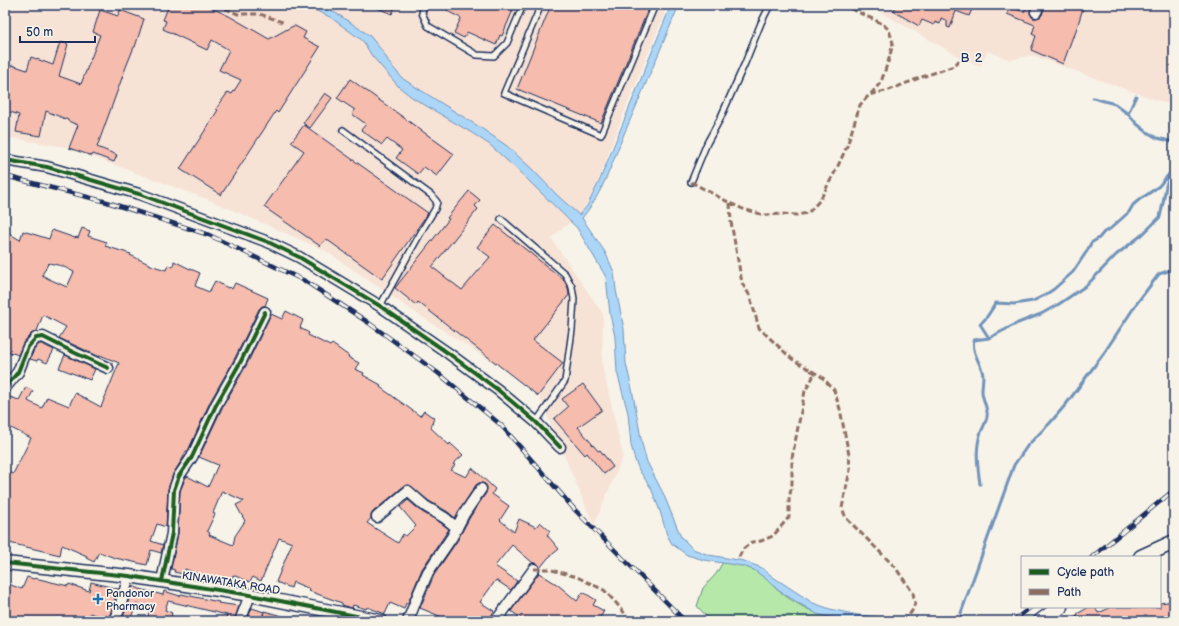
<svg xmlns="http://www.w3.org/2000/svg" width="1179" height="626" viewBox="0 0 1179 626" font-family="'Balsamiq Sans',sans-serif">
  <style>
    .built { fill: #f7e2d6 }
    .green { fill: #b5e8a9; stroke: #688c84 }
    .water { fill: #acd6f7; stroke: #7293ba }
    .lines { fill: none; stroke-linecap: round; stroke-linejoin: round }
    .stream { stroke: #7293ba; stroke-width: 3 }
    .building { fill: #f6bcad; stroke: #1b2f5e; fill-rule: evenodd }
    .service-casing { stroke: #1b2f5e; stroke-width: 8 }
    .minor-casing { stroke: #1b2f5e; stroke-width: 13 }
    .tertiary-casing { stroke: #1b2f5e; stroke-width: 15 }
    .secondary-casing { stroke: #1b2f5e; stroke-width: 17 }
    .service { stroke: #f7f3e8; stroke-width: 5 }
    .minor { stroke: #f7f3e8; stroke-width: 10 }
    .tertiary { stroke: #f7f3e8; stroke-width: 12 }
    .secondary { stroke: #f7f3e8; stroke-width: 14 }
    .rail-casing { stroke: #1b2f5e; stroke-width: 4.5 }
    .rail { stroke: #f7f3e8; stroke-width: 3; stroke-dasharray: 9; stroke-linecap: butt }
    .quiet { stroke: #8d6e63; stroke-width: 3; stroke-dasharray: 6 3; stroke-linecap: butt }
    .cycleway-casing { stroke: #f7f3e8; stroke-width: 6 }
    .cycleway { stroke: #1b5e20; stroke-width: 4 }
    .poi-dot { fill: #1f6fb2; stroke: #f7f3e8; stroke-width: 1.5 }
    .labels { text-anchor: middle; dominant-baseline: central; stroke-width: 3.5; stroke-linejoin: round; paint-order: stroke }
    .street-label { font-size: 11px; fill: #1b2f5e; stroke: #f7f3e8 }
    .poi-label { font-size: 11px; fill: #1b2f5e; stroke: #f7f3e8; text-anchor: start }
    .quarter-label { font-size: 13px; letter-spacing: 1px; fill: #1b2f5e; stroke: #f7f3e8 }
  </style>
  <rect width="100%" height="100%" fill="#f7f3e8"/>
  <filter id="ink" filterUnits="userSpaceOnUse"><feTurbulence type="fractalNoise" baseFrequency=".025" numOctaves="2"/><feDisplacementMap in="SourceGraphic" scale="8" xChannelSelector="R" yChannelSelector="G"/><feConvolveMatrix kernelMatrix="1 2 1 2 8 2 1 2 1" color-interpolation-filters="sRGB"/></filter>
  <g filter="url(#ink)">
    <path class="built" d="M5 5H668L623 115 596 187 581 213 551 238 603 314 602 364 623 456 594 525 536 390 419 315 326 251 212 201 66 147 5 137Z
      M882 5H1174V106L1116 86 1032 55 1010 60 988 51 980 66 960 57 880 12Z"/>
    <path class="green" d="M723 562C734 564 744 565 754 570 764 575 771 585 780 592 801 608 825 619 851 621H712L708 618 697 606 703 588 716 574Z"/>
    <path class="water" d="M303 5H321L324 6 342 17 369 35 383 52 390 64 403 79 481 128 507 146 532 169 557 195 579 215 587 206 599 182 671 5H679C661 48 643 91 624 134 612 163 603 193 582 218L605 252 614 272 616 290 624 329 626 364 632 389 642 444 647 462 663 493 681 537 693 549 709 555 744 561 762 568 773 577 813 603 830 609 858 615 876 617 887 621H847L828 617 817 614 779 591 766 579 754 570 742 566 704 560 687 555 672 544 667 535 660 511 651 488 639 470 635 460 631 445 628 413 617 372 615 337 610 314 606 277 577 228 526 178 490 145 472 133 413 98 399 87 372 56 363 41 330 17Z"/>
    <g class="lines">
      <path class="stream" d="M1093 98 1115 104 1128 114 1137 124 1147 132 1157 138 1170 141 1174 145
        M1128 114 1136 96
        M989 338 980 324C988 318 990 311 996 303L1014 304 1033 301 1045 295 1054 289 1073 272 1087 251 1091 243 1099 238 1104 232 1110 229 1129 212 1133 205 1140 199 1148 194 1159 186 1170 173
        M980 484C978 469 975 451 980 435 982 428 989 419 987 412 986 404 982 398 982 391 982 386 983 380 983 375 981 363 971 352 974 340L989 338 1018 323 1041 314 1059 304 1087 285 1116 255 1143 234 1160 217 1163 203 1166 186 1174 160
        M962 621 961 613 1014 465 1028 445 1050 423 1067 403 1104 353 1137 303 1159 274 1168 271 1174 265"/>
    </g>
    <path class="building" d="M169 5H205L229 16 269 39 293 26H295L306 32 303 38 320 47 278 113 276 111 221 195 180 169 204 132 218 110 216 109 228 92 232 94 241 80 219 70 229 50 212 40 207 50 163 29 166 21 163 20Z
      M370 5H396L392 14Z
      M449 5H514L512 10H513L502 36 500 35 496 45 467 32 464 38 454 33 461 18 447 11Z
      M551 5H650L601 123 517 89Z
      M897 5H974L969 16 956 11 950 28 947 27V21L941 18 940 24 935 22 934 25 922 20 919 26 893 11Z
      M1027 5H1032L1030 13 1033 18H1036L1040 17 1042 15 1045 5H1084L1074 37 1073 36 1063 64 1031 50 1036 36 1032 34 1035 25 1007 14 1010 7 1024 12Z
      M100 10 118 16 120 10 144 19 135 47H134L126 67 97 147 117 155 114 162 93 154 92 156 69 148 78 125 68 121V120L46 111 41 136 16 132 19 115 5 110V84L12 65 27 70 31 57 53 65 60 42 68 44 59 76 81 84 100 35 93 32Z
      M350 79 454 154 437 176 424 167 418 174 396 158 402 150 387 139 382 145 361 130 366 124 352 114 355 110 337 98Z
      M325 93 332 98 310 128 303 123Z
      M304 125 428 213 382 279 326 239 320 246 264 207 304 151 291 142Z
      M469 191 480 200 475 206 478 209 432 267 462 290 490 257 477 247 495 225 564 280 568 288 569 295 533 340 563 363 538 396 418 302 416 305 395 288 449 219 447 218Z
      M82 228 90 231 88 236 107 242 105 246 131 254 130 255 153 266 166 270 168 265 173 267 174 261 188 268 200 273 195 286 209 292 215 281 228 288 229 287 232 289 235 283 268 298 265 306H262L259 309 235 358 210 402 188 451H186L183 458 173 474 168 489 166 527 157 524 151 541 163 545 161 553 151 550 147 565 115 558 99 552 94 562 86 558 87 556 62 545 60 555 5 542V477L8 472 13 474 31 438 5 425V406L10 397 19 400 26 387 33 391 28 401 42 408 47 397 69 406 75 393 101 407 119 363 100 355V357L59 338 66 327 43 315 37 331 31 334 23 343 18 355 5 350V231L20 240 23 231 49 239 52 230 75 238 76 237 78 238ZM49 263 62 266 74 272 67 287 49 279 42 275 48 264Z
      M286 311 303 320 300 328 309 333 308 335 330 346 332 344 349 356 348 357 359 363 355 369 364 373 363 375 381 385 380 387 420 416 424 411 431 416 434 417 431 428 449 445 450 443 463 455 453 464 455 465 451 470 466 477 472 468 479 474 495 489 492 494 509 506 500 520 514 532 519 519 536 527 540 522 550 531 547 535 559 549 548 558 540 568 538 564 533 563 512 545 495 566 517 581 511 590 496 580 480 602 494 611 488 621H472L466 617 464 621H456L449 618V620L420 608 434 575 457 541 470 517 486 493 487 487 485 484 482 483H479L476 485 455 518 448 512 429 501 409 485 404 486 373 512 371 515V518L367 523 398 543 403 534 406 536 416 526 400 507 408 500 422 512 441 523 449 529 422 569 408 603H406L404 609 390 603 385 614 367 607 366 609 353 605 352 608 342 605V603L309 591 310 589 293 582 291 588 276 582 292 543 279 538 261 581 253 577 250 582 233 575 231 582 221 579V580L208 576 207 578 185 569 183 574 174 572 175 570 171 569 178 533 180 491 185 479 187 476 208 487 218 465 199 457 222 408 247 364 271 314 282 319ZM222 491 244 501 236 505 245 521 235 536 233 545 209 535 210 533 207 531 215 514 213 513Z
      M39 344H42L54 350 47 363 38 359 37 361 30 359 34 350Z
      M65 355 95 369 90 380 59 368Z
      M583 384 602 410 578 427 598 451 600 450 613 467 604 474 587 453 585 455 554 419 568 407 562 399Z
      M539 573 558 585 577 601 583 592 596 600 593 605 604 611 598 621H525L511 611Z
      M27 577 34 579 35 578 68 586 69 584 89 591 91 582 118 589 108 621 90 613 87 621H5V583L22 589Z
      M133 586 140 589 163 595 164 591 180 596 181 594 219 602 218 603 239 606 234 621H226L227 615 168 601 165 610 172 613 170 621H147L150 608 136 604 130 621H121L125 612Z
      M1174 601V621H1067L1078 616 1077 614 1089 607H1095L1098 613 1112 607H1160V603Z
      M252 608 264 612 261 621 247 620Z
      M264 611 293 619 292 621H269L262 619Z"/>
    <g class="lines">
      <defs>
        <path id="service" d="M424 5 422 13 428 26 477 55 494 56 507 43 523 5
          M541 5 504 93 601 135 655 5
          M343 130 431 195 437 202 435 209 424 227 380 306
          M691 182 707 143 720 119 745 63 761 23 770 5
          M501 219 565 274 572 287 574 299 572 330 565 381 536 422"/>
        <path id="minor" d="M1036 12 1039 5
          M5 160 47 167 139 194 268 242 299 257 380 306 448 353 498 390 536 422 560 447
          M5 388 18 372 28 347 36 338 43 337 73 352 108 368
          M377 517 408 491 425 506 445 518 457 528
          M162 581 172 533 174 490 179 476 192 457 216 405 241 361 265 312
          M114 621 119 610 129 576
          M240 621 250 595
          M408 621 418 595 428 572 452 537 464 514 481 489
          M496 621 534 569"/>
        <path id="tertiary" d="M5 563 129 576 250 595 381 621"/>
        <path id="secondary" d="M1141 557 1174 542
          M1041 621 1060 607"/>
      </defs>
      <use href="#service" class="service-casing"/>
      <use href="#minor" class="minor-casing"/>
      <use href="#tertiary" class="tertiary-casing"/>
      <use href="#secondary" class="secondary-casing"/>
      <use href="#service" class="service"/>
      <use href="#minor" class="minor"/>
      <use href="#tertiary" class="tertiary"/>
      <use href="#secondary" class="secondary"/>
      <defs>
        <path id="rail" d="M5 176 107 202 209 235 305 281 366 321 438 373 501 425 575 510 685 621
          M1092 557 1174 490
          M1013 621 1031 607"/>
      </defs>
      <use href="#rail" class="rail-casing"/>
      <use href="#rail" class="rail"/>
      <path class="quiet" d="M217 5 238 14H260L285 23
        M843 5 883 24 889 30 893 43 889 59 881 82 870 95
        M691 182 730 203 743 209 764 215 782 214 797 215 808 213 820 200 837 168 847 146 860 105 869 95 889 90 922 77 954 66 962 57
        M730 203 731 222 742 283 750 296 759 328 792 359 822 377 834 390 840 409 849 455 850 470 842 508 846 518 895 567 913 593 915 603 912 611 906 619
        M739 557 743 549 752 542 761 541 773 536 789 517V499L792 484V458L805 391 813 377 811 370
        M534 569H548L577 577 604 590 617 604 631 621"/>
      <defs>
        <path id="cycleway" d="M5 160 47 167 139 194 268 242 299 257 380 306 448 353 498 390 536 422 560 447
          M5 388 18 372 28 347 36 338 43 337 73 352 108 368
          M5 563 129 576 250 595 381 621
          M162 581 172 533 174 490 179 476 192 457 216 405 241 361 265 312"/>
      </defs>
      <use href="#cycleway" class="cycleway-casing"/>
      <use href="#cycleway" class="cycleway"/>
    </g>
  </g>
  <path class="poi-dot" d="M96 593h4v4h4v4h-4v4h-4v-4h-4v-4h4z"/>
  <g class="labels">
    <g class="street-label">
      <text transform="translate(231 583) rotate(9)">KINAWATAKA ROAD</text>
    </g>
    <g class="poi-label">
      <text x="106" y="593">Pandonor<tspan x="106" dy="13">Pharmacy</tspan></text>
    </g>
    <g class="quarter-label">
      <text x="972" y="58">B 2</text>
    </g>
  </g>
  <rect width="1179" height="626" fill="none" stroke="#f7f3e8" stroke-width="20"/>
  <rect x="10" y="10" width="1159" height="606" fill="none" stroke="#1b2f5e" stroke-width="1.5" filter="url(#ink)"/>
  <rect x="1021" y="556" width="140" height="52" fill="#f7f3e8" stroke="#9fa5b1"/>
  <rect x="1029" y="569" width="20" height="6" fill="#1b5e20" stroke="#9fa5b1"/>
  <text x="1057" y="576" font-size="12" fill="#1b2f5e">Cycle path</text>
  <rect x="1029" y="589" width="20" height="6" fill="#8d6e63" stroke="#9fa5b1"/>
  <text x="1057" y="596" font-size="12" fill="#1b2f5e">Path</text>
  <path d="M20 36v6h75v-6" fill="none" stroke="#1b2f5e" stroke-width="2"/>
  <text x="26" y="36" font-size="12" fill="#1b2f5e" stroke="#f7f3e8" stroke-width="3" paint-order="stroke">50 m</text>
</svg>
